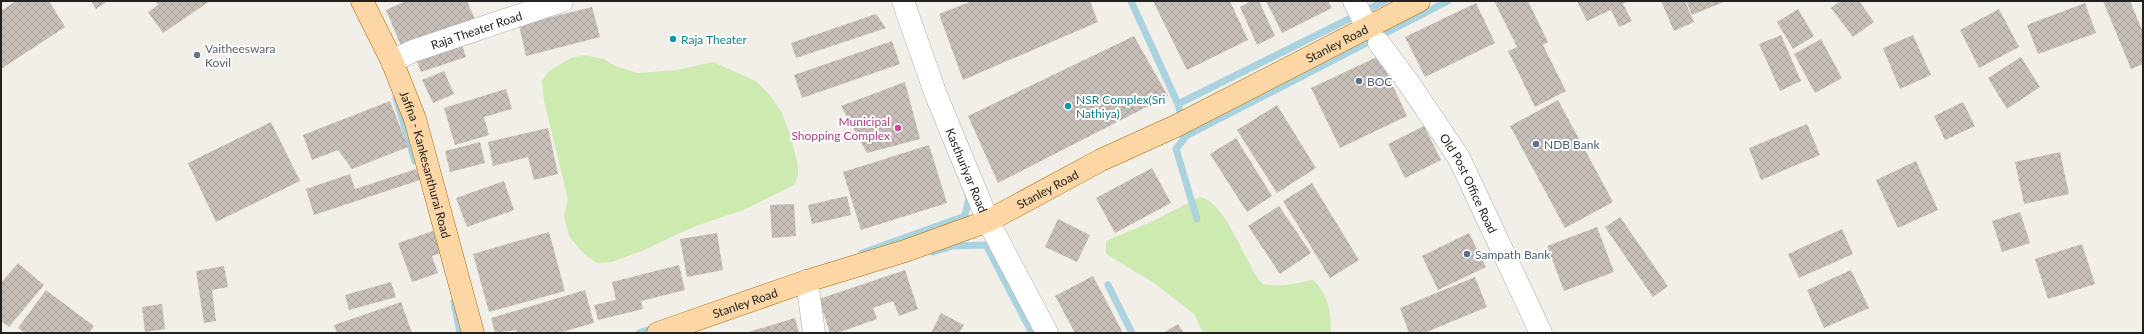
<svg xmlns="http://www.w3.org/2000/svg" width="2144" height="334" viewBox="0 0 2144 334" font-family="Lato,sans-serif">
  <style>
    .grass { fill: #cdebb0 }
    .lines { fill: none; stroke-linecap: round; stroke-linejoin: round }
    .stream { stroke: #aad3df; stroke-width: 7 }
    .building { fill: url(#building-cross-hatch) }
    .minor-casing { stroke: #a9a9a9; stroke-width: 23 }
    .primary-casing { stroke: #a06b00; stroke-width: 23 }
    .minor { stroke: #fff; stroke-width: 22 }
    .primary { stroke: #fcd6a4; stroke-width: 22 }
    .culture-dot { fill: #0f9aa8; stroke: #fff; stroke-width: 1.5 }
    .worship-dot { fill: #6b7280; stroke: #fff; stroke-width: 1.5 }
    .service-dot { fill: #5c6f8a; stroke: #fff; stroke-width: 1.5 }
    .hotel-dot { fill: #d1479c; stroke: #fff; stroke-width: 1.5 }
    .labels { text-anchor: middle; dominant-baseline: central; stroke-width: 4; stroke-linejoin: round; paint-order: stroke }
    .street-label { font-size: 12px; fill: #222; stroke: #fff }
    .culture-label { font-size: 12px; fill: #0d838f; stroke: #fff; text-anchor: start }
    .worship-label { font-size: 12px; fill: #5b616d; stroke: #fff; text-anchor: start }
    .service-label { font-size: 12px; fill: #4e5e75; stroke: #fff; text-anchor: start }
    .hotel-label { font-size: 12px; fill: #b23c85; stroke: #fff; text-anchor: end }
  </style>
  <defs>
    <pattern id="building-cross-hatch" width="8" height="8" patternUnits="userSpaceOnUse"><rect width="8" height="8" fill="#c7bfb8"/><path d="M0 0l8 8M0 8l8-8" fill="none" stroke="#aba49e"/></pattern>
  </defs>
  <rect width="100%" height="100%" fill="#f2efe9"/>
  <path class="grass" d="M584 55 604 59 615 66 638 73 677 70 713 62 756 81 770 95 782 113 790 134 798 166V176L794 185 743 210 693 227 642 251 611 262 597 263 583 253 569 236 564 216 568 199 544 101 542 81 549 71 571 58Z
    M1200 197C1229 202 1250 279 1264 284 1279 288 1298 283 1313 280 1329 295 1331 313 1331 333H1203L1194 314 1154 283 1106 254V241L1153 221Z"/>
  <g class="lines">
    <path class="stream" d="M1131 1 1178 104 1182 120
      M396 98 415 161
      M1178 104 1385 1
      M1185 132 1186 136 1176 149 1197 219
      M1186 136 1448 1
      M933 252 953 246 986 245 1032 333
      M862 253 965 216 969 197 967 192
      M1108 285 1132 333
      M454 302 460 333
      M639 333 656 327"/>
  </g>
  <path class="building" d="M16 1H49L65 27 1 69V11Z
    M91 1H108L96 9Z
    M156 1H210L163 33 148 12 158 5Z
    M406 1H467L476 22 404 53 386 10Z
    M972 1H1090L1098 22 963 80 939 14Z
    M1153 1H1230L1248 40 1187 70Z
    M1251 1H1259L1275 36 1257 45 1240 7Z
    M1266 1H1328L1332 8 1282 33Z
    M1494 1H1528L1548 42 1543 45 1566 91 1535 107 1508 51 1517 47Z
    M1577 1H1628L1623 4 1632 21 1619 27 1611 10 1587 21Z
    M1661 1H1685L1694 22 1674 31Z
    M1686 1H1726L1692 15Z
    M1840 1H1859L1874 22 1853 37 1831 8Z
    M2103 1H2130L2143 32V64L2131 69Z
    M1476 3 1495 43 1425 77 1405 37Z
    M2085 3 2096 33 2038 54 2027 25Z
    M592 7 600 37 526 56 519 25Z
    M1798 9 1814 36 1793 49 1777 22Z
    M1999 9 2019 47 1979 68 1960 30Z
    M876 14 886 28 796 58 791 43Z
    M1781 35 1801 81 1780 91 1759 44Z
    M1913 35 1931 75 1900 89 1883 48Z
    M1134 36 1168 96 998 183 968 116Z
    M1821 39 1842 78 1815 93 1794 54Z
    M892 41 900 64 802 98 794 75Z
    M461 42 466 57 421 72 415 57Z
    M1379 56 1407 116 1340 148 1311 88Z
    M2021 57 2040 87 2007 109 1988 78Z
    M444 71 454 94 433 103 422 80Z
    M905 82 920 139 867 153 841 106Z
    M506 89 512 109 484 117 489 135 455 145 444 108Z
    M1558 100 1613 202 1565 228 1510 126Z
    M390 101 408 147 352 169 338 150 312 160 303 135Z
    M1963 102 1975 126 1945 140 1934 116Z
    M1277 105 1316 168 1277 193 1237 130Z
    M271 122 300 181 216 222 188 163Z
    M1807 124 1820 155 1761 180 1749 148Z
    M1424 126 1441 160 1405 178 1388 144Z
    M548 128 558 174 534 180 528 157 493 166 488 142Z
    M1236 138 1272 196 1247 212 1210 154Z
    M480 142 485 163 450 172 445 151Z
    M929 145 947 203 861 230 843 172Z
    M2060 152 2069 194 2024 204 2015 162Z
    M1916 161 1938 210 1898 228 1876 180Z
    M1152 168 1171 203 1115 233 1096 198Z
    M416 169 420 180 314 215 306 189 350 174 355 189Z
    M504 181 514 210 467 227 456 198Z
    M1312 183 1359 260 1330 278 1283 201Z
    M847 196 851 215 812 224 808 205Z
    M794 204 796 236 772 238 770 205Z
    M1279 206 1311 253 1280 274 1248 226Z
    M2020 212 2030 243 2002 252 1992 221Z
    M1620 217 1668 286 1653 297 1605 227Z
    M1058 219 1090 235 1077 262 1045 247Z
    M1597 227 1614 272 1564 291 1547 246Z
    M1842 229 1853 254 1799 278 1788 254Z
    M433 231 441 253 432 256 438 273 412 282 398 243Z
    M549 232 565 291 489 312 473 254Z
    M717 233 723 270 687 277 680 239Z
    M1469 233 1486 267 1438 290 1422 256Z
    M2082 244 2095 284 2048 299 2035 259Z
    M18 263 44 285 9 327 1 321V283Z
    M679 265 685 290 641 301 643 309 598 320 594 305 616 300 612 282Z
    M224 266 228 287 212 290 216 321 204 323 196 271Z
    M905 270 918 309 899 316 893 301 873 308 877 319 837 333H830L819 299Z
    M1851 270 1869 308 1824 328 1807 290Z
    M1093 276 1123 333H1075L1055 296Z
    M1475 277 1487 307 1424 333H1409L1400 308Z
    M391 282 396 297 349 310 345 295Z
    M46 290 94 326 89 333H25L18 328Z
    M585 290 594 323 558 333H517L516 330 495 333 491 318Z
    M401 302 412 333H337L334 325Z
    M162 304 165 329 145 332 142 307Z
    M941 313 964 325 959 333H931Z
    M795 318 799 333H745Z
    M1178 324 1184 333H1163Z"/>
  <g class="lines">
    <defs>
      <g id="minor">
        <path id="s1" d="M903 1 936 95 988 221 1047 333"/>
        <path d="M1354 1 1367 27"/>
        <path id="s2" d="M1379 43 1408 82 1459 158 1541 333"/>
        <path id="s3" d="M392 61 413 51 562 1"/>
        <path d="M807 281 814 333"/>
      </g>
      <g id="primary">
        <path id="s4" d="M362 1 392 61 415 119 473 333"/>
        <path id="s5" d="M658 333 807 281 905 251 988 221 1101 160 1176 126 1419 1"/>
      </g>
    </defs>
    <use href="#minor" class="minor-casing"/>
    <use href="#primary" class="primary-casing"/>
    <use href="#minor" class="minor"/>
    <use href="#primary" class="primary"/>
  </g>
  <g class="culture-dot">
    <circle cx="673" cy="39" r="4"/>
    <circle cx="1068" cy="106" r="4"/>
  </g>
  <circle class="worship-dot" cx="197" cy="55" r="4"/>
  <g class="service-dot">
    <circle cx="1359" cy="81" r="4"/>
    <circle cx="1536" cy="144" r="4"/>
    <circle cx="1467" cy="254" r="4"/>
  </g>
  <circle class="hotel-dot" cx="898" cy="128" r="4"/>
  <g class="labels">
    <g class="street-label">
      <text stroke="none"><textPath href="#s3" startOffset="90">Raja Theater Road</textPath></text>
      <text stroke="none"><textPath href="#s5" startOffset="740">Stanley Road</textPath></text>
      <text stroke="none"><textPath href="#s4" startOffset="176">Jaffna - Kankesanthurai Road</textPath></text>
      <text stroke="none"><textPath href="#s1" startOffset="181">Kasthuriyar Road</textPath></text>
      <text stroke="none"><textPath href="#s2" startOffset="167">Old Post Office Road</textPath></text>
      <text stroke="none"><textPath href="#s5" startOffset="416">Stanley Road</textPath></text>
      <text stroke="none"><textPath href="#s5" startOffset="92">Stanley Road</textPath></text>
    </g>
    <g class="culture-label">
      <text x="681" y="39">Raja Theater</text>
      <text x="1076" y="99">NSR Complex(Sri<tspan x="1076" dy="14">Nathiya)</tspan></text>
    </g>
    <g class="worship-label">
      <text x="205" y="48">Vaitheeswara<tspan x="205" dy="14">Kovil</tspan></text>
    </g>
    <g class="service-label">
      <text x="1367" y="81">BOC</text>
      <text x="1544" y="144">NDB Bank</text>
      <text x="1475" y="254">Sampath Bank</text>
    </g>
    <g class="hotel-label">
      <text x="890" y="121">Municipal<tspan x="890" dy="14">Shopping Complex</tspan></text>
    </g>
  </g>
  <rect width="2144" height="334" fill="none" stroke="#222222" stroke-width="4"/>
</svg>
